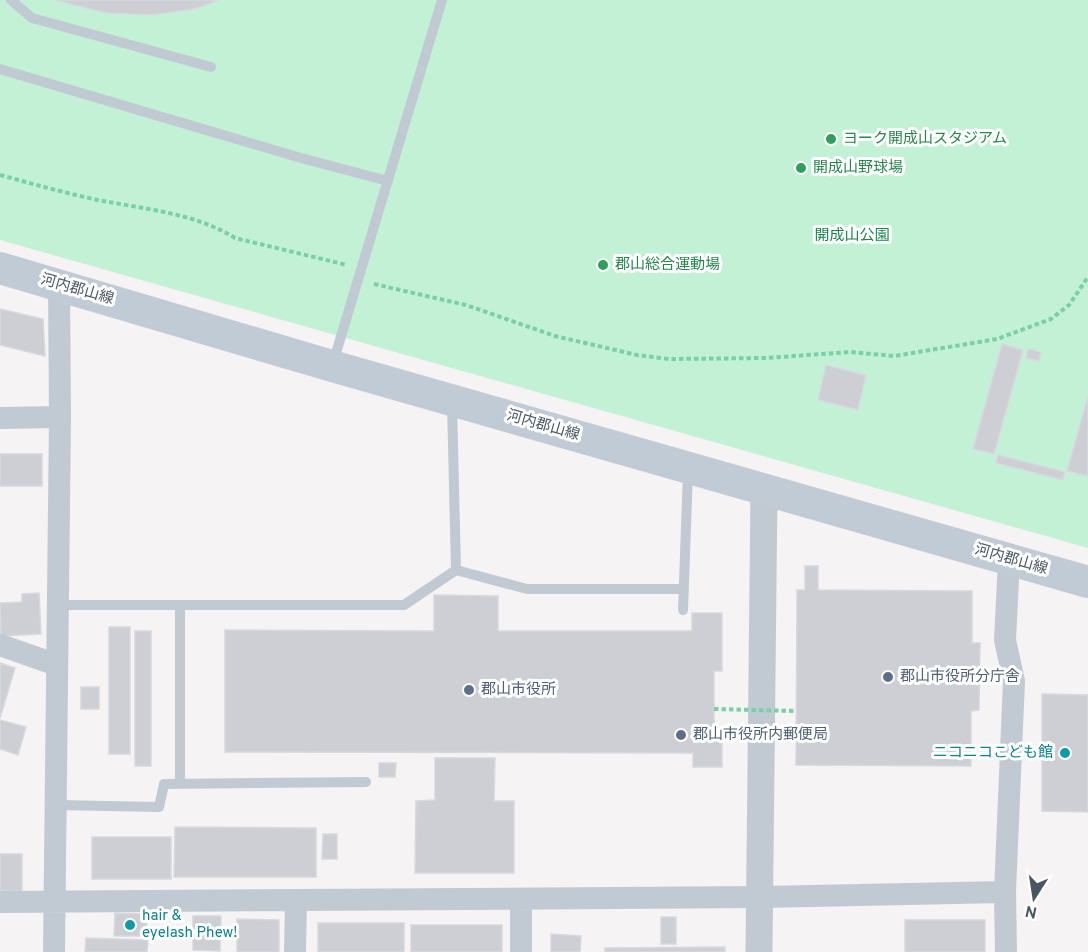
<svg xmlns="http://www.w3.org/2000/svg" width="1088" height="952" viewBox="0 0 1088 952" font-family="Overpass,'Noto Sans JP',sans-serif">
  <style>
    .green { fill: #c3f1d5 }
    .building { fill: #cdcfd5; stroke: #d7d9de; stroke-width: 1.5 }
    .lines { fill: none; stroke-linecap: round; stroke-linejoin: round }
    .path { stroke: #7ad0a6; stroke-width: 4; stroke-dasharray: 4.5 3; stroke-linecap: butt }
    .service { stroke: #c1cad2; stroke-width: 10 }
    .minor { stroke: #c1cad2; stroke-width: 22 }
    .tertiary { stroke: #c1cad2; stroke-width: 27 }
    .secondary { stroke: #c1cbd6; stroke-width: 32 }
    .path-bridge { stroke: #7ad0a6; stroke-width: 4; stroke-dasharray: 4.5 3; stroke-linecap: butt }
    .leisure-dot { fill: #2e9e5b; stroke: #fff; stroke-width: 2 }
    .service-dot { fill: #5c6f8a; stroke: #fff; stroke-width: 2 }
    .culture-dot { fill: #0f9aa8; stroke: #fff; stroke-width: 2 }
    .labels { text-anchor: middle; dominant-baseline: central; stroke-width: 6; stroke-linejoin: round; paint-order: stroke }
    .leisure-label { font-size: 15px; fill: #27864d; stroke: #fff; text-anchor: start }
    .park-label { font-size: 15px; fill: #17864f; stroke: #fff }
    .street-label { font-size: 15px; fill: #4a5661; stroke: #fff }
    .service-label { font-size: 15px; fill: #4e5e75; stroke: #fff; text-anchor: start }
    .culture-label { font-size: 15px; fill: #0d838f; stroke: #fff; text-anchor: end }
  </style>
  <rect width="100%" height="100%" fill="#f5f3f3"/>
  <path class="green" d="M0 0H1088V548L0 240Z"/>
  <path class="building" d="M55 0H218L195 9 151 15 106 13Z
    M0 309 43 319 45 356 0 345Z
    M1002 344 1023 350 994 454 973 449Z
    M1028 349 1041 352 1039 361 1026 358Z
    M826 365 866 375 858 410 818 400Z
    M1088 396V476L1067 471Z
    M0 454H42V486H0Z
    M998 455 1065 472 1063 480 996 463Z
    M805 566H818V590L972 591V643H980L979 710 971 711V766L796 765 797 590H805Z
    M39 593 41 634 1 636 0 603 22 602V594Z
    M434 595 498 596V631H692V613H722V671H714V729H722V767H693V753L225 752V630L434 631Z
    M109 627H130V754H109Z
    M135 631H151V766H135Z
    M0 663 15 668 0 718Z
    M81 687H99V709H81Z
    M1042 694 1088 695V812L1042 811Z
    M0 720 26 727 18 755 0 749Z
    M435 758H495L494 801H514V873H415L416 801 435 800Z
    M379 763H396L395 777H379Z
    M175 827 316 828V877H174Z
    M323 834H337V859H322Z
    M92 837H171V879H92Z
    M0 854H22V891H0Z
    M115 913 147 914 146 936H114Z
    M193 916H221L220 951 193 950Z
    M661 917H676V944H661Z
    M237 919 279 920V952H237Z
    M905 920H985V952H905Z
    M318 923H404V952H318Z
    M411 925H502V952H411Z
    M551 934 581 936 580 952H551Z
    M86 938 148 940 147 952H85Z
    M725 947V952H605V948Z"/>
  <g class="lines">
    <path class="path" d="M0 175C33 184 65 193 98 200 144 209 195 213 235 238L347 265
      M374 284 466 305 555 336 637 355 669 359 766 358 850 352 894 356 997 339 1051 319 1069 305 1088 277"/>
    <path class="service" d="M11 0 32 18 211 67
      M0 69 301 158 388 181
      M333 363 442 0
      M452 403 456 570
      M58 605H404L456 570 527 589H684
      M180 605V783
      M683 610 688 471
      M56 805 159 807 164 784 366 782"/>
    <path class="minor" d="M0 418 60 417
      M0 645 57 665
      M521 899V952
      M0 902 759 897 1005 892
      M54 952 60 417 59 284
      M295 952 296 900
      M1006 952 1005 892 1014 681 1005 640 1009 560"/>
    <path class="tertiary" d="M759 952 764 489"/>
    <path class="secondary" d="M0 268 332 366 1088 582"/>
    <path class="path-bridge" d="M714 709 796 711"/>
  </g>
  <g class="leisure-dot">
    <circle cx="831" cy="139" r="6"/>
    <circle cx="801" cy="168" r="6"/>
    <circle cx="603" cy="265" r="6"/>
  </g>
  <g class="service-dot">
    <circle cx="888" cy="677" r="6"/>
    <circle cx="469" cy="690" r="6"/>
    <circle cx="681" cy="735" r="6"/>
  </g>
  <g class="culture-dot">
    <circle cx="1065" cy="753" r="6"/>
    <circle cx="130" cy="925" r="6"/>
  </g>
  <g class="labels">
    <g class="leisure-label">
      <text x="843" y="139">ヨーク開成山スタジアム</text>
      <text x="813" y="168">開成山野球場</text>
      <text x="615" y="265">郡山総合運動場</text>
    </g>
    <g class="park-label">
      <text x="852" y="236">開成山公園</text>
    </g>
    <g class="street-label">
      <text transform="translate(77 290) rotate(16)">河内郡山線</text>
      <text transform="translate(543 426) rotate(16)">河内郡山線</text>
      <text transform="translate(1011 560) rotate(16)">河内郡山線</text>
    </g>
    <g class="service-label">
      <text x="900" y="677">郡山市役所分庁舎</text>
      <text x="481" y="690">郡山市役所</text>
      <text x="693" y="735">郡山市役所内郵便局</text>
    </g>
    <g class="culture-label">
      <text x="1053" y="753">ニコニコこども館</text>
      <text x="142" y="916" text-anchor="start">hair &amp;<tspan x="142" dy="17">eyelash Phew!</tspan></text>
    </g>
  </g>
  <g transform="translate(1034 898) rotate(192)" stroke="#ffffff" stroke-width="4.5" paint-order="stroke">
  <path d="M0-4.5L10 22L0 15L-10 22Z" fill="#4a5661"/>
  <text y="-9" font-size="16" font-weight="bold" text-anchor="middle" fill="#4a5661">N</text>
  </g>
</svg>
